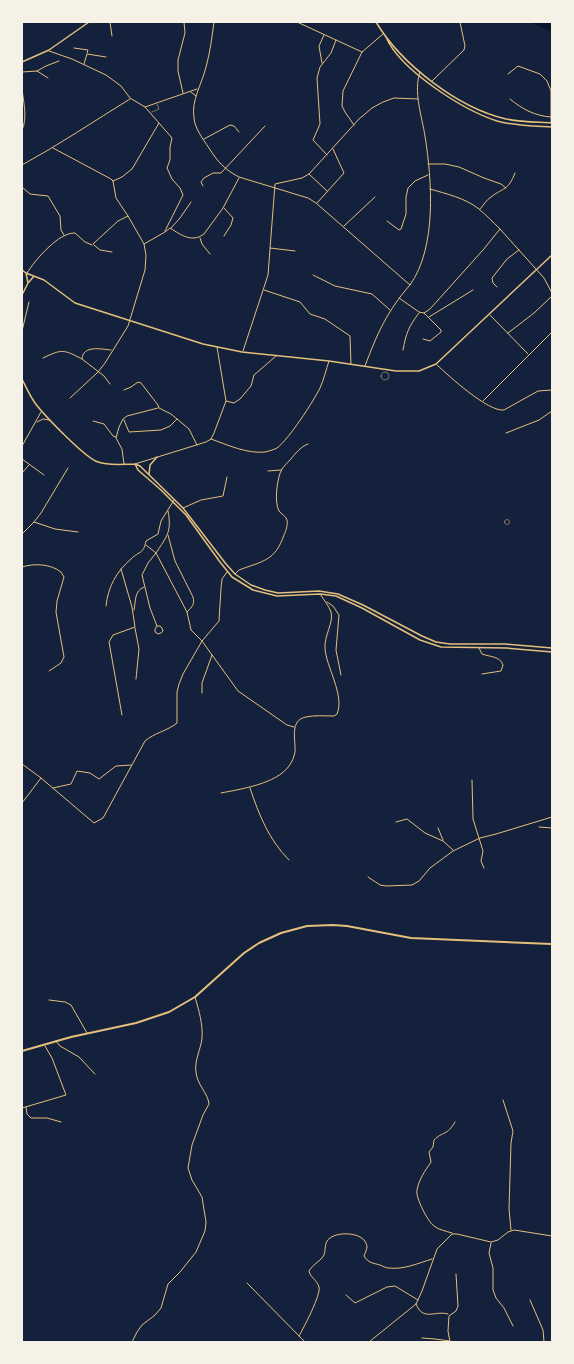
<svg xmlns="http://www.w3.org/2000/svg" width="574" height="1364" viewBox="0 0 574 1364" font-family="Quicksand,sans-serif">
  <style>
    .water { fill: #0b132b }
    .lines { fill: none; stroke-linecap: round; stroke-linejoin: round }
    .service { stroke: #e5c07b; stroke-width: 0.5 }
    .minor { stroke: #e5c07b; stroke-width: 1 }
    .tertiary { stroke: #e5c07b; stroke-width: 1.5 }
    .trunk { stroke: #e5c07b; stroke-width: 2 }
  </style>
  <rect width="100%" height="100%" fill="#14213d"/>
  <path class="water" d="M530 22H552V32Z"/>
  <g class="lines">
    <path class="service" d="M152 112 159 109 157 104
      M381 376a4 4 0 1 1 8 0a4 4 0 1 1-8 0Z
      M504.5 522a2.5 2.5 0 1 1 5 0a2.5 2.5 0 1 1-5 0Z"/>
    <path class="minor" d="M110 22 112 36
      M214 22C212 37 210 53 206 67 202 84 191 100 194 118 195 129 203 139 209 148 217 161 225 170 239 177L308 198 316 203 410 285C437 247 432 180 425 136 422 117 413 91 420 72
      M297 22 362 52
      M74 48 88 50 87 53
      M49 51 72 59 106 75 121 86 130 98 145 107 197 89
      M322 63 319 46 324 35
      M84 64 87 54 106 57
      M37 71 46 66 59 61
      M22 72 37 71 48 78
      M508 74 518 66 540 74 547 81 551 91V122
      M432 81 464 50 465 46 460 22
      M22 88C23 101 28 118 22 130
      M191 92 196 96
      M183 93 178 71V60L185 33 184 22
      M510 99C522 109 535 116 551 117
      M159 123 172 138 170 147V160L167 168 172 179 180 188 183 195 165 231
      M354 125 345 112 342 106 343 91 362 52 383 34
      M204 139 230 125 234 126 239 132
      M53 148 111 179 113 181 116 198 128 216 118 221 93 244
      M327 155 313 140 320 124 317 78 320 67 331 53 336 40
      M428 164H445L459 167 484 178 501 184 506 188
      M22 165C59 145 94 121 130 99
      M309 174 327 191
      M113 181 122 177 132 169 159 123 145 107
      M203 186 201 182 204 178 213 173H221L265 126
      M22 187 30 194 48 196 60 216 61 230 64 235
      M317 203 344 173 333 149
      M224 208 233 218 231 225 224 236
      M480 209C484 205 486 200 491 197 504 187 508 191 515 173
      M128 216 144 244 165 232 170 228C181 235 192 243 204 234L223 208 239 178
      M387 221 399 230 401 229 406 214V197L408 188 415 181 428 175
      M344 226 375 197
      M171 228 180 218 191 202
      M500 229 544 278 552 293
      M200 238 202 244 210 254
      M94 245 100 250 112 252
      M270 248 295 251
      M27 273C35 260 59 232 75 233L85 242 92 245
      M313 275 335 286 372 294 390 310
      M497 287 493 283 492 278 507 259 519 250
      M264 290 300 302 310 314 325 319 350 336 351 364
      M399 298 419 312 424 313 430 309 483 250 500 229C493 222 486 215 479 209 465 198 447 194 430 189
      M490 315 528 354
      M429 317 473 290
      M22 331 29 302
      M508 333 534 313 552 296
      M423 339 430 341 441 332V330L424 313
      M217 347 226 401
      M403 350C406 333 409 326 419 313
      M243 351 268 275 275 184 302 178 309 174 359 119 372 108 383 102 394 98 418 99
      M43 358C62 349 63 349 82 359
      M437 365C449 376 488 412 504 410L538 391 552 390
      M365 366C377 334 387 311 410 285
      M110 384 104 376 82 359C83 345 101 349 111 350
      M124 390 131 387 138 382 141 383 158 405 159 408 171 414 189 429 197 445
      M70 398 98 372 105 363 128 326 145 270 146 255 144 244
      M483 401 552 332
      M124 420 129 432 161 430 170 426 177 419
      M93 421 104 424 113 436 116 437
      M37 422 43 419 49 420
      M506 433 539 420 552 411
      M211 439C228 445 247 454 265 452 269 451 273 450 277 448 289 439 313 402 320 388 324 379 326 370 329 361
      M22 446 41 412
      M22 459 44 475
      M124 464 122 449 116 438 119 427 123 419 127 416 158 408
      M135 464 206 442 211 439 214 433 226 401 234 403 240 399 251 386 254 375 276 356
      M268 471 281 470
      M22 473 29 465
      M183 508 201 500 223 496 227 477
      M168 511C172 532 167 536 156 553L187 612 191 630 202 641 238 691 287 725 294 727
      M34 522 55 529 78 532
      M22 534 34 522 41 513 68 468
      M168 535 175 561 193 597C195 604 192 607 187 612
      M146 545 156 553 148 563 142 575 150 608 157 626 155 629V632L158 634 161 633 163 631 162 628 160 626H157
      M22 567C34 563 51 564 61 572L64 577 57 601 56 612 64 657 61 663 49 671
      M121 569 132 607 135 627 113 635 109 642 122 715
      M235 574 239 570C263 561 275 561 284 535 286 531 288 524 287 520 286 516 281 514 279 511 274 503 277 477 282 469 284 466 287 463 290 460 295 454 300 447 308 444
      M327 602 333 606 339 615 336 650 341 675
      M106 606C108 587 116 572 131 559 140 550 143 555 146 541L158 534 161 521 174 500
      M134 610C136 601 134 591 144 587
      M135 628 139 649 136 679
      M479 648 482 654C490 657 500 656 503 665L501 671 482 674
      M202 693V683L212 655
      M22 764 41 778
      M472 780 473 819 483 851 481 861 484 868
      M53 788 71 784 77 771 90 773 99 779 116 766 131 765
      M250 788C259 815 269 840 289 860
      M221 793C241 789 276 784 289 766 292 762 294 757 295 752 296 741 289 720 306 717 314 715 325 716 334 716L337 714C345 695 326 667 325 648 324 636 334 622 331 612 329 606 324 600 320 594
      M22 803 41 778 94 823 103 818 145 741C154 733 167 731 177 723V692L179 684 183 674 202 641 219 621 221 588 222 579 227 572
      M396 822 407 819 425 833 443 841 453 850
      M539 827 552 828
      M438 828 443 840
      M368 877 380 885 386 886 412 885 419 881 430 868 453 851 480 838 496 834 552 817
      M49 1000 65 1002 71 1005 87 1033
      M56 1041 60 1046 79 1057 95 1074
      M503 1100 513 1131 511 1143 509 1209 511 1230
      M26 1107 27 1114 31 1118H47L61 1122
      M22 1108 66 1095 52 1058 45 1046
      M452 1233C446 1231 439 1230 434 1226 428 1222 415 1197 417 1190 419 1179 425 1171 431 1162L429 1152 433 1147 434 1140C443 1131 447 1136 455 1122
      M491 1243 489 1253 493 1268V1290L496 1298 504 1308 513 1326
      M247 1283 305 1342
      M346 1295 355 1303 387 1287 395 1286 418 1300
      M530 1300 543 1330 544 1342
      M416 1304C423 1322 435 1310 448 1314
      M299 1336C304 1327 321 1295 319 1287 317 1280 310 1277 309 1271 313 1264 321 1261 324 1255 326 1249 324 1242 330 1238 339 1231 366 1232 367 1247 367 1249 365 1253 364 1256 368 1263 373 1263 380 1265 383 1266 385 1268 389 1268 403 1270 419 1263 432 1259
      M422 1338 435 1339 450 1341
      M132 1342 137 1332 142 1325 155 1315 161 1308 168 1284 180 1272 196 1252 205 1231 206 1222 202 1197 192 1180 188 1168 192 1145 203 1115 209 1104C208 1093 197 1085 196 1072 194 1061 201 1049 202 1038 203 1024 199 1011 195 997
      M369 1342 416 1304 422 1291 437 1249 452 1234H457L491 1242 498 1240 508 1232 514 1230 552 1236
      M450 1342 448 1331 449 1316 456 1311 458 1306 456 1274"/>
    <path class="tertiary" d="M376 22C401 64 458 108 506 119 521 122 537 122 552 123
      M386 37C400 70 463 110 497 121 515 126 534 126 552 127
      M22 62 49 50 89 22
      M22 270 26 273 44 280 75 303 203 344 242 352 329 361 396 371H419L436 364 552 255
      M29 282 34 276
      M22 295 28 283 26 273
      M22 379C26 387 30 396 35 403 44 415 85 458 98 462 109 466 123 464 135 464L140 466 183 508 226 564 235 574 251 585 265 590 278 593 319 591 338 594 363 605 422 636 436 642 450 644H505L552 648
      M135 464 138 470 161 490 186 515 220 562 232 577 253 590 277 596 320 594 336 596 362 608 420 640 441 647 506 648 552 652
      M149 475 150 465 157 457"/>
    <path class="trunk" d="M22 1051 71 1037 136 1023 169 1012 195 997 244 953 259 943 281 933 307 926 333 925 347 926 411 938 552 944"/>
  </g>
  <rect width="574" height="1364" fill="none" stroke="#f6f1e7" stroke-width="46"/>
</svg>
